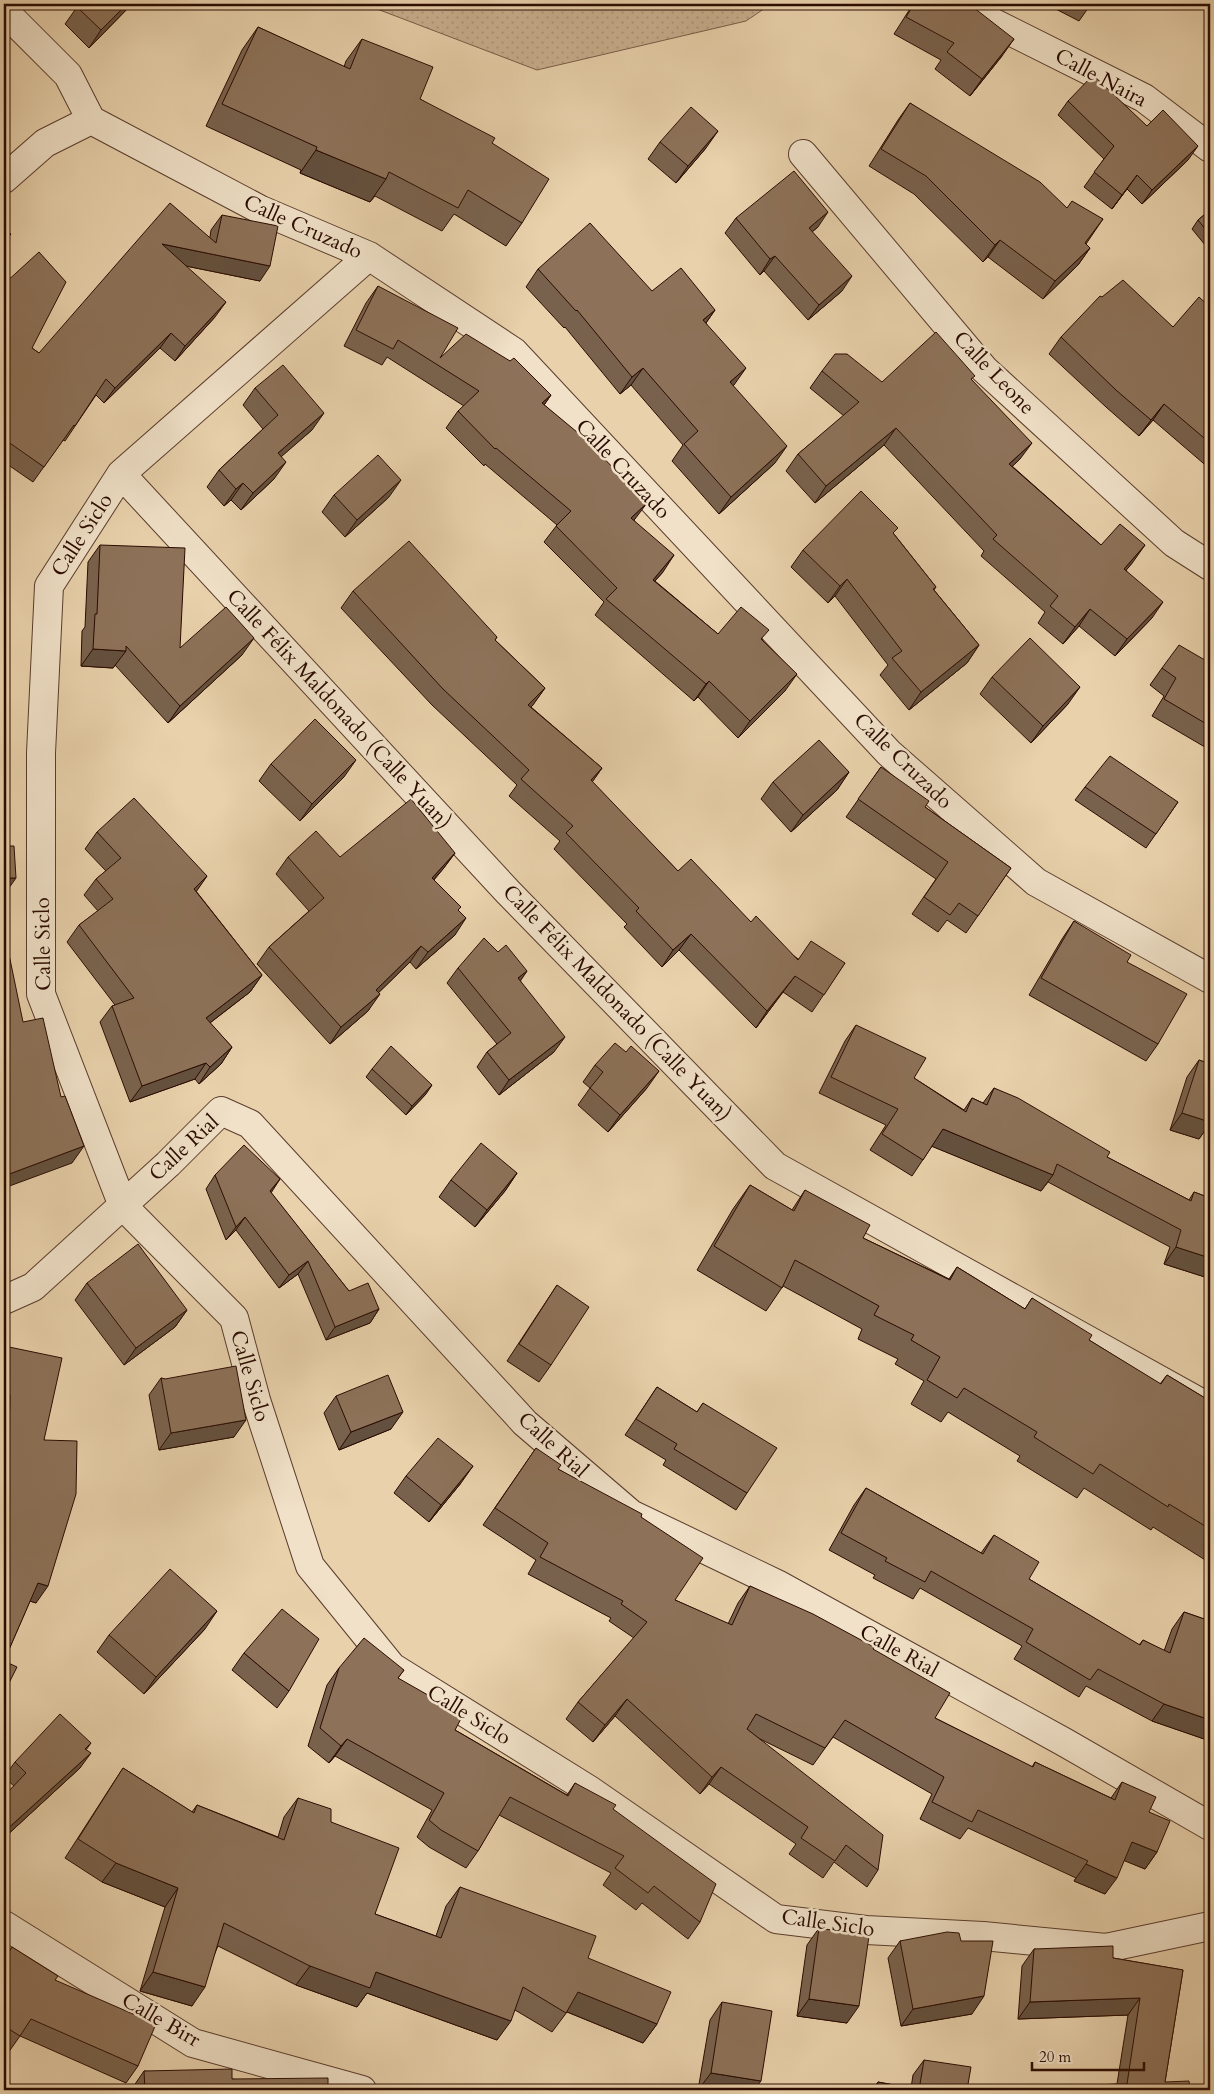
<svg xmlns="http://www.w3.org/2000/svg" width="1214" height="2094" viewBox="0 0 1214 2094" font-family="Cardo,serif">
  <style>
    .grass { fill: url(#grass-dots); stroke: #795d48 }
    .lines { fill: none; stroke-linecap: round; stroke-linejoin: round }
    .minor-casing { stroke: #5a3c2c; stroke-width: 30 }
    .minor { stroke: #f0e1c8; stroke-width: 28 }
    .wall { fill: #79624d; stroke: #2a0b01 }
    .shaded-wall { fill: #63503e; stroke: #2a0b01 }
    .building { fill: #8d7259; stroke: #2a0b01 }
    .labels { text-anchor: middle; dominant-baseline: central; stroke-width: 5; stroke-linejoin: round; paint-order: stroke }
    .street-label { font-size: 21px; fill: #2a0b01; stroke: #f0e1c8 }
  </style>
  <defs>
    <pattern id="grass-dots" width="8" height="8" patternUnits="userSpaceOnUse" patternTransform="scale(1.25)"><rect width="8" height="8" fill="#c8af8e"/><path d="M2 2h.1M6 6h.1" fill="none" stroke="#ac9579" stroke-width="1.8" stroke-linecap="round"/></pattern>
  </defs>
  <rect width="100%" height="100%" fill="#e8d1ab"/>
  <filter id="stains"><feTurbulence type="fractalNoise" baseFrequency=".004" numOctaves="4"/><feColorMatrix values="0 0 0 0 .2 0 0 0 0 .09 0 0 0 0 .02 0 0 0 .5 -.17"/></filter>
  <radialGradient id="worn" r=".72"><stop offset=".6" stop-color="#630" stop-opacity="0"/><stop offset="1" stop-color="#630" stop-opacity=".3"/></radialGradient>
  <path class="grass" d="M364 4H771L746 21 537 70Z"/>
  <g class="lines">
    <defs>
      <path id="minor" d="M4 11 68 75 91 120 261 210 369 256 514 352 889 753 1036 882 1210 979
        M984 18 1144 98 1210 148
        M803 154 984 369 1174 543 1210 566
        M4 179 45 143 91 120
        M369 256 121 474 49 586 41 753V994L123 1206 234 1318 256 1400 310 1566 392 1667 591 1791 776 1919 866 1930 983 1936 1106 1948 1210 1926
        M121 474 508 892 775 1166 1210 1408
        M4 1300 33 1287 168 1164 221 1111 250 1124 525 1423 631 1514 777 1584 1064 1742 1210 1826
        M4 1925 193 2043 362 2090"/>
    </defs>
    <use href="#minor" class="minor-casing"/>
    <use href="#minor" class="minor"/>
  </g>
  <path class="wall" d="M132 4 89 48 65 24 77 7Z
    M913 4H969L1002 56 970 96 935 69 941 60 894 34Z
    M1046 4H1091L1079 21Z
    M258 27 344 67 346 61 362 39 420 99 492 143 522 223 506 246 454 214 442 231 375 196 370 202 300 173 301 170 206 126 242 50Z
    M1068 101 1147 126 1188 160 1142 204 1127 189 1112 209 1084 187 1104 159 1058 115Z
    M910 103 1067 208 1103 219 1086 244 1090 248 1078 265 1043 299 988 257 983 262 914 194 869 166 898 120Z
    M660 142 706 148 676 183 648 159Z
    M1210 210V251L1192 229 1198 220Z
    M222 215 260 281 186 266 215 317 175 361 160 348 104 403 96 395 65 441 63 440 33 482 4 462V284L32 348 39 353 210 237 211 230Z
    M736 218 818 227 812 232 842 291 808 320 764 271 760 275 725 233Z
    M538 269 652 291 715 310 706 323 733 386 775 463 719 514 672 461 683 445 631 385 620 394 565 327 564 328 526 287Z
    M378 286 440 358 551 395 544 405 594 448 635 519 634 520 663 572 655 581 718 634 762 639 785 691 738 738 698 697 694 701 595 615 604 602 544 542 557 525 485 464 484 466 446 428 458 411 464 406 387 357 382 365 344 346 366 303Z
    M1102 297 1173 327 1210 307V469L1153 420 1139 436 1106 407 1049 354 1061 337Z
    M822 371 882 382 972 380 1020 459 1012 466 1101 545 1133 562 1126 570 1152 618 1115 656 1079 626 1063 644 1038 623 1045 612 981 556 984 551 884 445 815 503 786 471 798 454 844 416 810 388Z
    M255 388 312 430 281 456 274 479 241 510 231 500 224 506 207 487 219 470 263 429 243 405Z
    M334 495 389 497 345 537 322 512Z
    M894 534 936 587 934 590 979 645 967 663 909 710 880 675 888 665 835 596 828 603 791 567 803 550Z
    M100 545 180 648 242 655 168 723 115 665 113 668 81 666 82 631 85 627 88 562Z
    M353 591 497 637 495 640 545 688 531 707 602 768 592 782 678 871 751 922 798 959 845 963 812 1012 783 992 756 1028 679 950 662 967 624 927 627 924 554 849 560 841 509 796 517 785 432 705 341 608Z
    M1210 663V750L1152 716 1164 696 1150 685 1162 668Z
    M992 677 1068 704 1031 743 980 694Z
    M271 764 344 777 300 821 259 781Z
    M881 767 925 807 1011 868 966 933 947 920 938 932 912 914 936 879 846 817Z
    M849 772 837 790 791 832 761 799 773 782Z
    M1085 787 1178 802 1146 848 1075 800Z
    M97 832 207 876 196 891 262 975 250 992 210 1023 232 1047 221 1064 199 1084 195 1079 130 1102 100 1022 112 1006 115 1005 67 942 79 925 98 911 84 895 96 879 106 871 85 849Z
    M455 853 443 869 434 880 458 910 455 935 416 969 410 962 378 993 368 1011 330 1044 257 964 269 947 309 911 276 874 288 857H340Z
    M1074 921 1127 962 1158 1044 1146 1061 1029 995 1062 939Z
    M498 952 527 971 520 980 554 1052 499 1095 477 1067 487 1052 497 1044 447 983 458 968Z
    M856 1025 914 1078 964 1110 972 1098 983 1103 994 1088 1107 1157 1189 1200 1194 1192 1210 1198V1269L1205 1277 1164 1264 1170 1247 1048 1182 1041 1191 932 1146 912 1176 870 1150 886 1125 819 1093 845 1041Z
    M1199 1060 1210 1064V1123L1199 1139 1170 1130 1187 1077Z
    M595 1065 647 1088 608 1132 578 1105 590 1088 583 1082Z
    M372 1069 426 1094 406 1115 366 1077Z
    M517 1173 505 1191 475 1227 439 1197 451 1180Z
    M215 1175 271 1193 349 1291 379 1309 370 1323 326 1340 298 1274 279 1288 236 1230 226 1240 206 1189Z
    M750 1185 792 1210 805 1190 863 1238 949 1279 957 1267 1025 1309 1032 1298 1089 1340 1160 1384 1167 1375 1210 1401V1563L1153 1527 1151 1530 1084 1488 1077 1498 1017 1461 1020 1456 948 1412 941 1422 911 1404 924 1381 895 1364 898 1359 858 1339 862 1329 783 1286 766 1311 697 1270 733 1209Z
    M87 1283 187 1310 175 1327 124 1365 75 1300Z
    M557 1285 551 1365 539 1382 507 1361Z
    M1210 1332V1344L1205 1341Z
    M9 1347 44 1440 36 1603 30 1601 4 1661V1693V1355Z
    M161 1378 165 1379 234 1437 159 1450 149 1395Z
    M657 1387 697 1412 703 1403 747 1493 736 1510 663 1465 666 1460 625 1435Z
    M336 1396 391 1429 339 1450 324 1413Z
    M536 1448 558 1469 641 1517 675 1600 728 1624 738 1603 750 1586 873 1649 935 1718 1032 1767 1035 1762 1111 1798 1122 1782 1149 1812 1157 1852 1145 1869 1124 1860 1105 1894 1074 1881 1076 1878 968 1828 960 1839 920 1819 932 1794 833 1737 813 1765 758 1738 878 1870 867 1887 834 1862 823 1878 789 1854 796 1844 709 1784 700 1794 615 1716 593 1742 566 1719 578 1702 634 1638 609 1621 611 1618 528 1574 536 1560 483 1525Z
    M406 1476 461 1483 429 1522 394 1493Z
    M866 1488 981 1553 994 1535 1029 1579 1139 1645 1143 1640 1164 1651 1172 1629 1184 1612 1210 1621V1741L1152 1721 1086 1686 1079 1697 1014 1659 1022 1646 920 1588 913 1599 873 1578 875 1575 829 1550 854 1505Z
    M205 1629 144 1694 97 1652 109 1635Z
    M244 1653 289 1691 277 1708 232 1670Z
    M339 1668 404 1670 398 1678 455 1730 567 1795 575 1783 613 1809 700 1922 688 1939 642 1903 636 1910 603 1885 611 1873 499 1815 478 1851 466 1868 429 1847 417 1837 432 1810 335 1756 329 1763 308 1746 327 1685Z
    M91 1743 86 1750 80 1768 4 1838V1796L14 1786 4 1777 15 1762Z
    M123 1768 192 1812 197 1805 278 1837 284 1817 298 1798 331 1822 375 1914 436 1936 446 1906 460 1887 588 1958 657 2024 643 2043 567 2012 552 2032 515 2010 497 2040 367 1993 357 2007 296 1985 218 1946 192 2006 140 1991 165 1907 102 1882 65 1858 110 1788Z
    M819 1928 847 2023 797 2016 807 1945Z
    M900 1941H961L972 2014 901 2026 888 1958Z
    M12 1947 138 2066 126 2083 20 2036 8 2053 4 2051V1960Z
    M1034 1949 1113 1958 1183 1970 1165 2082 1190 2090H1092L1095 2085 1117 2084 1128 2015 1018 2019 1022 1966Z
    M722 2002 754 2090H698L710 2020Z
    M924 2060 967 2090H872L878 2082 911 2088 913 2075Z
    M144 2071 232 2079 328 2090H133V2087Z"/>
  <path class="shaded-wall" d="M127 4H132L89 48 101 30Z
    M1014 39 1002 56 970 96 982 79Z
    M718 131 706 148 676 183 688 166Z
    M1198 146 1188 160 1142 204 1152 190Z
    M316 150 386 179 370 202 300 173Z
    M1137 175 1127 189 1112 209 1122 195Z
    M828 212 818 227 798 243 809 228Z
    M11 234 5 242 4 243V238Z
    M1000 240 988 257 983 262 995 245Z
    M162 244 270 266 260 281 151 259Z
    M1090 248 1078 265 1043 299 1055 281Z
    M775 256 764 271 760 275 770 259Z
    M852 276 842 291 808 320 819 305Z
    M226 302 215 317 175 361 185 346Z
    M715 310 703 327V320Z
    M171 333 160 348 104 403 115 388Z
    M643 368 631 385 620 394 632 377Z
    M746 368 734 385 718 399 730 382Z
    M551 395 539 412 542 403Z
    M1164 404 1153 420 1139 436 1151 420Z
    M324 413 312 430 266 470 278 453Z
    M896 428 884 445 815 503 826 486Z
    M1032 443 1020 459 998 480 1009 464Z
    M787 446 775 463 719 514 731 497Z
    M286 462 274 479 241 510 253 493Z
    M401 480 389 497 345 537 357 520Z
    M243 483 231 500 224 506 236 489Z
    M647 503 635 519 620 534 631 518Z
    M1145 545 1133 562 1113 586 1124 569Z
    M674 555 663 572 641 596 653 580Z
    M847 579 835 596 828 603 840 586Z
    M1163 602 1152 618 1115 656 1127 639Z
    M1090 609 1079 626 1063 644 1075 627Z
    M4 636H8L4 642Z
    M254 638 242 655 168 723 180 706Z
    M979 645 967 663 909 710 921 692Z
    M93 649 126 651 113 668 81 666Z
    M797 674 785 691 738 738 750 721Z
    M709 681 698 697 694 701 706 684Z
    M1080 687 1068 704 1031 743 1043 726Z
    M545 688 533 705 517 722 528 705Z
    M356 760 344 777 300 821 312 804Z
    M602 768 590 785 591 780Z
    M849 772 837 790 791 832 803 815Z
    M455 853 443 869 420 894 432 878Z
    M207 876 196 892 194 889Z
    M4 878H16L4 895Z
    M466 918 455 935 416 969 428 952Z
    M691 934 679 950 662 967 673 950Z
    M421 946 410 962 364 1007 376 990Z
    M527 971 517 986 518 978Z
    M262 975 250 992 194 1035 206 1018Z
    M795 976 756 1028 767 1011Z
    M380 994 368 1011 330 1044 341 1027Z
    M565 1037 554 1052 499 1095 509 1080Z
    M232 1047 221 1064 199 1084 210 1067Z
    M206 1063 195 1079 130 1102 142 1086Z
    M659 1071 647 1088 608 1132 620 1115Z
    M432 1085 426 1094 406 1115 412 1106Z
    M1182 1113 1210 1122V1123L1199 1139 1170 1130Z
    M943 1129 1053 1175 1041 1191 931 1146Z
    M84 1146 72 1163 4 1188V1176Z
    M517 1173 505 1191 475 1227 487 1210Z
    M280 1179 271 1193 270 1191Z
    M245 1217 236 1230 226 1240 236 1227Z
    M1176 1247 1210 1258V1269L1205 1277 1164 1264Z
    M308 1261 298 1274 279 1288 289 1275Z
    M379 1309 370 1323 326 1340 335 1327Z
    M187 1310 175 1327 124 1365 136 1348Z
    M4 1394 10 1395 4 1404Z
    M403 1412 391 1429 339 1450 351 1432Z
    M246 1420 234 1437 159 1450 171 1433Z
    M473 1466 461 1483 429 1522 441 1505Z
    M38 1583 48 1586 36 1603 26 1600Z
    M217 1611 205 1629 144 1694 156 1677Z
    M627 1699 615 1716 593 1742 605 1725Z
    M1164 1704 1210 1720V1741L1152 1721Z
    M347 1739 335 1756 329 1763 341 1746Z
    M91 1753 80 1768 4 1838V1832Z
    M721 1767 709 1784 700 1794 712 1777Z
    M1132 1842 1157 1852 1145 1869 1120 1859Z
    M116 1863 178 1888 165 1907 102 1882Z
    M1086 1864 1117 1878 1105 1894 1074 1881Z
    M310 1966 376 1972 511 2021 497 2040 367 1993 357 2007 296 1985Z
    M153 1972 205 1987 192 2006 140 1991Z
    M578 1992 657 2024 643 2043 565 2011Z
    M984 1996 972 2014 901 2026 913 2009Z
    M1140 1998 1128 2015 1018 2019 1030 2002Z
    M809 1999 859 2006 847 2023 797 2016Z
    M711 2073 761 2081 754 2090H698Z"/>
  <path class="building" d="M81 4H127L101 30 77 7Z
    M914 4H969L1014 39 982 79 947 52 954 43 906 17Z
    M258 27 350 69 362 39 433 67 420 99 495 138 492 143 549 179 522 223 468 190 458 208 389 172 386 179 316 150 317 147 222 104Z
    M1093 75 1147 126 1163 110 1198 146 1152 190 1137 175 1122 195 1094 172 1114 146 1068 101Z
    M910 103 1040 182 1067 208 1072 201 1103 219 1085 243 1090 248 1055 281 1000 240 995 245 926 176 881 149Z
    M691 107 718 131 688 166 660 142Z
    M794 171 828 212 809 228 852 276 819 305 775 256 770 259 736 218Z
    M170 203 216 243 222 215 278 226 270 266 162 244 226 302 185 346 171 333 115 388 106 379 75 426 74 425 44 467 4 439V381L9 374 4 368V284L39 252 66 282 32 348 39 353Z
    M1210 210V235L1198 220Z
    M590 223 652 291 681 268 715 310 703 320 746 368 730 382 787 446 731 497 684 444 698 431 643 368 632 377 577 310 576 311 538 269Z
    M4 227 11 234 4 238Z
    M1123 280 1173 327 1199 297 1210 307V443L1164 404 1151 420 1117 391 1061 337 1100 296 1102 297Z
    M378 286 458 328 440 358 466 334 510 361 514 358 551 395 542 403 595 447 594 448 647 503 631 518 674 555 653 580 718 634 741 607 769 630 761 639 797 674 750 721 709 681 706 684 606 599 617 588 556 526 571 511 496 448 495 449 458 411 479 391 398 340 393 349 356 330Z
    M936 332 975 376 971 379 1032 443 1009 464 1101 545 1120 524 1145 545 1124 569 1163 602 1127 639 1090 609 1075 627 1050 606 1058 596 993 539 997 535 896 428 826 486 798 454 859 402 822 371 835 354H847L882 382Z
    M283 365 324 413 278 453 286 462 253 493 243 483 236 489 219 470 278 415 255 388Z
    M378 455 401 480 357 520 334 495Z
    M861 491 898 528 893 533 936 587 933 589 979 645 921 692 892 658 902 651 847 579 840 586 803 550Z
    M409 541 497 637 495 640 545 688 528 705 602 768 591 780 678 871 691 859 751 922 756 916 798 960 811 941 845 963 824 995 795 976 767 1011 691 934 673 950 636 911 639 908 566 833 573 826 521 779 529 770 443 689 353 591Z
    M100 545 185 548 180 648 226 607 254 638 180 706 126 646V651L93 649 95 614H97Z
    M4 595H7L8 636H4Z
    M1030 638 1080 687 1043 726 992 677Z
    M1179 645 1210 663V726L1164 699 1176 678 1162 668Z
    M315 719 356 760 312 804 271 764Z
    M819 740 849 772 803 815 773 782Z
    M1110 756 1178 802 1156 834 1085 787Z
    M881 767 929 801 925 807 1011 868 978 916 959 903 950 915 924 897 948 862 858 799Z
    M134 798 207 876 194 889 262 975 206 1018 232 1047 210 1067 206 1063 142 1086 112 1006 134 998 79 925 113 899 96 879 121 858 97 832Z
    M411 799 455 853 432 878 461 907 458 910 466 918 428 952 421 946 376 990 380 994 341 1027 269 947 324 898 288 857 316 831 340 857Z
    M4 846H14L16 878H4Z
    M1074 921 1131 955 1127 962 1187 994 1158 1044 1041 978Z
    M484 938 498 952 506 945 527 971 518 978 565 1037 509 1080 487 1052 511 1033 458 968Z
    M6 940 23 1022 43 1018 61 1097 65 1096 84 1146 4 1176V941Z
    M856 1025 926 1058 914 1078 966 1112 972 1098 987 1105 994 1088 1018 1098 1110 1152 1107 1157 1191 1201 1194 1192 1210 1198V1258L1176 1247 1181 1230 1057 1164 1053 1175 943 1129 923 1160 882 1134 898 1109 831 1077Z
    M615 1043 626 1052 631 1046 659 1071 620 1115 590 1088 603 1072 595 1065Z
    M391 1046 432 1085 412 1106 372 1069Z
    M1199 1060 1210 1064V1122L1182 1113Z
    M481 1143 517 1173 487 1210 451 1180Z
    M244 1145 280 1179 270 1191 349 1291 368 1283 379 1309 335 1327 308 1261 289 1275 245 1217 236 1227 215 1175Z
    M750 1185 794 1211 805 1190 870 1225 863 1238 950 1280 957 1267 1025 1309 1032 1298 1092 1335 1089 1340 1161 1384 1167 1375 1210 1401V1529L1169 1504 1168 1507 1100 1464 1093 1474 1034 1437 1037 1432 964 1388 957 1398 927 1380 940 1357 911 1340 914 1335 874 1315 879 1306 795 1260 782 1288 714 1246Z
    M138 1244 187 1310 136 1348 87 1283Z
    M557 1285 589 1307 551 1365 519 1344Z
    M9 1347 62 1358 44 1440 77 1441 76 1494 48 1586 38 1583 4 1661 17 1667 4 1693V1514L7 1515 10 1395 4 1394V1372Z
    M236 1366 246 1420 171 1433 161 1378 165 1379Z
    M388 1375 403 1412 351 1432 336 1396Z
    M657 1387 697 1412 703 1403 777 1448 747 1493 674 1449 677 1444 636 1419Z
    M438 1438 473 1466 441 1505 406 1476Z
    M536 1448 561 1465 558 1469 642 1514 641 1517 703 1558 675 1600 732 1625 750 1586 813 1614 874 1647 873 1649 950 1693 935 1718 1033 1767 1035 1762 1115 1800 1122 1782 1156 1797 1149 1812 1170 1821 1157 1852 1132 1842 1117 1878 1086 1864 1088 1861 978 1810 972 1822 932 1802 944 1777 845 1720 825 1748 756 1714 747 1729 883 1835 878 1870 846 1845 835 1861 801 1838 808 1827 721 1767 712 1777 627 1699 605 1725 578 1702 647 1622 621 1604 623 1601 540 1557 548 1543 495 1508Z
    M866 1488 983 1554 994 1535 1039 1562 1029 1579 1140 1645 1143 1640 1170 1653 1184 1612 1210 1621V1720L1164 1704 1098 1669 1090 1680 1026 1642 1033 1629 931 1571 925 1582 885 1561 887 1558 841 1533Z
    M170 1569 217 1611 156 1677 109 1635Z
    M282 1609 319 1639 289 1691 244 1653Z
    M364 1638 404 1670 398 1678 463 1715 455 1730 568 1796 575 1783 616 1805 613 1809 716 1884 700 1922 654 1886 648 1893 615 1868 624 1856 510 1797 478 1851 441 1830 429 1820 444 1793 347 1739 341 1746 320 1728 339 1668Z
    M60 1714 91 1743 85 1749 91 1753 4 1832V1796L26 1773 15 1762Z
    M123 1768 194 1813 197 1805 284 1840 298 1798 331 1809V1822L399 1848 375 1914 441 1938 460 1887 596 1936 588 1958 671 1992 657 2024 578 1992 566 2013 523 1987 511 2021 376 1972 370 1988 310 1966 224 1923 205 1987 153 1972 178 1888 116 1863 78 1839Z
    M819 1928 869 1936 859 2006 809 1999Z
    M947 1932 959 1933 961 1941H993L984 1996 913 2009 900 1941Z
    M1113 1946V1958L1183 1970 1165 2082 1189 2081 1190 2090H1096L1095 2085 1127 2084 1140 1998 1030 2002 1034 1949Z
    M12 1947 58 1976 55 1980 156 2024 138 2066 31 2019 20 2036 4 2026V1961Z
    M722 2002 772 2011 761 2081 711 2073Z
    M924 2060 971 2067 967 2090H877L878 2082 919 2090Z
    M232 2069V2079L328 2078V2090H145L144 2071Z"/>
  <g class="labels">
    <g class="street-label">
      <text transform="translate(1101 78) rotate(28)">Calle Naira</text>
      <text transform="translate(303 227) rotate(24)">Calle Cruzado</text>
      <text transform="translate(994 373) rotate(46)">Calle Leone</text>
      <text transform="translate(623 469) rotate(47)">Calle Cruzado</text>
      <text transform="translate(82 535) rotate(-57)">Calle Siclo</text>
      <text transform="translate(339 709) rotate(47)">Calle Félix Maldonado (Calle Yuan)</text>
      <text transform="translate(903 761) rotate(44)">Calle Cruzado</text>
      <text transform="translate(43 944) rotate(-91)">Calle Siclo</text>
      <text transform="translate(617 1003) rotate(46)">Calle Félix Maldonado (Calle Yuan)</text>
      <text transform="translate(184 1148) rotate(-43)">Calle Rial</text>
      <text transform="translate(250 1376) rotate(74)">Calle Siclo</text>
      <text transform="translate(553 1445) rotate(42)">Calle Rial</text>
      <text transform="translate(899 1651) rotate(29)">Calle Rial</text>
      <text transform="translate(469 1715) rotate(32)">Calle Siclo</text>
      <text transform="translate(828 1923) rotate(8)">Calle Siclo</text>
      <text transform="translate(161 2020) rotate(30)">Calle Birr</text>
    </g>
  </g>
  <rect width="1214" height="2094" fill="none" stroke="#e8d1ab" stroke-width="20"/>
  <rect x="5" y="5" width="1204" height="2084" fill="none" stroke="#2a0b01" stroke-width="2.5"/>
  <rect x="10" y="10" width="1194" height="2074" fill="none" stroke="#2a0b01"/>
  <path d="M1032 2062v8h112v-8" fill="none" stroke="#2a0b01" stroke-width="2.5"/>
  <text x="1039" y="2062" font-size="15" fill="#2a0b01" stroke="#f0e1c8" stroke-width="4" paint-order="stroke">20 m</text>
  <rect width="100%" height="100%" filter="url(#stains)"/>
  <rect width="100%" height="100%" fill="url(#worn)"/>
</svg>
